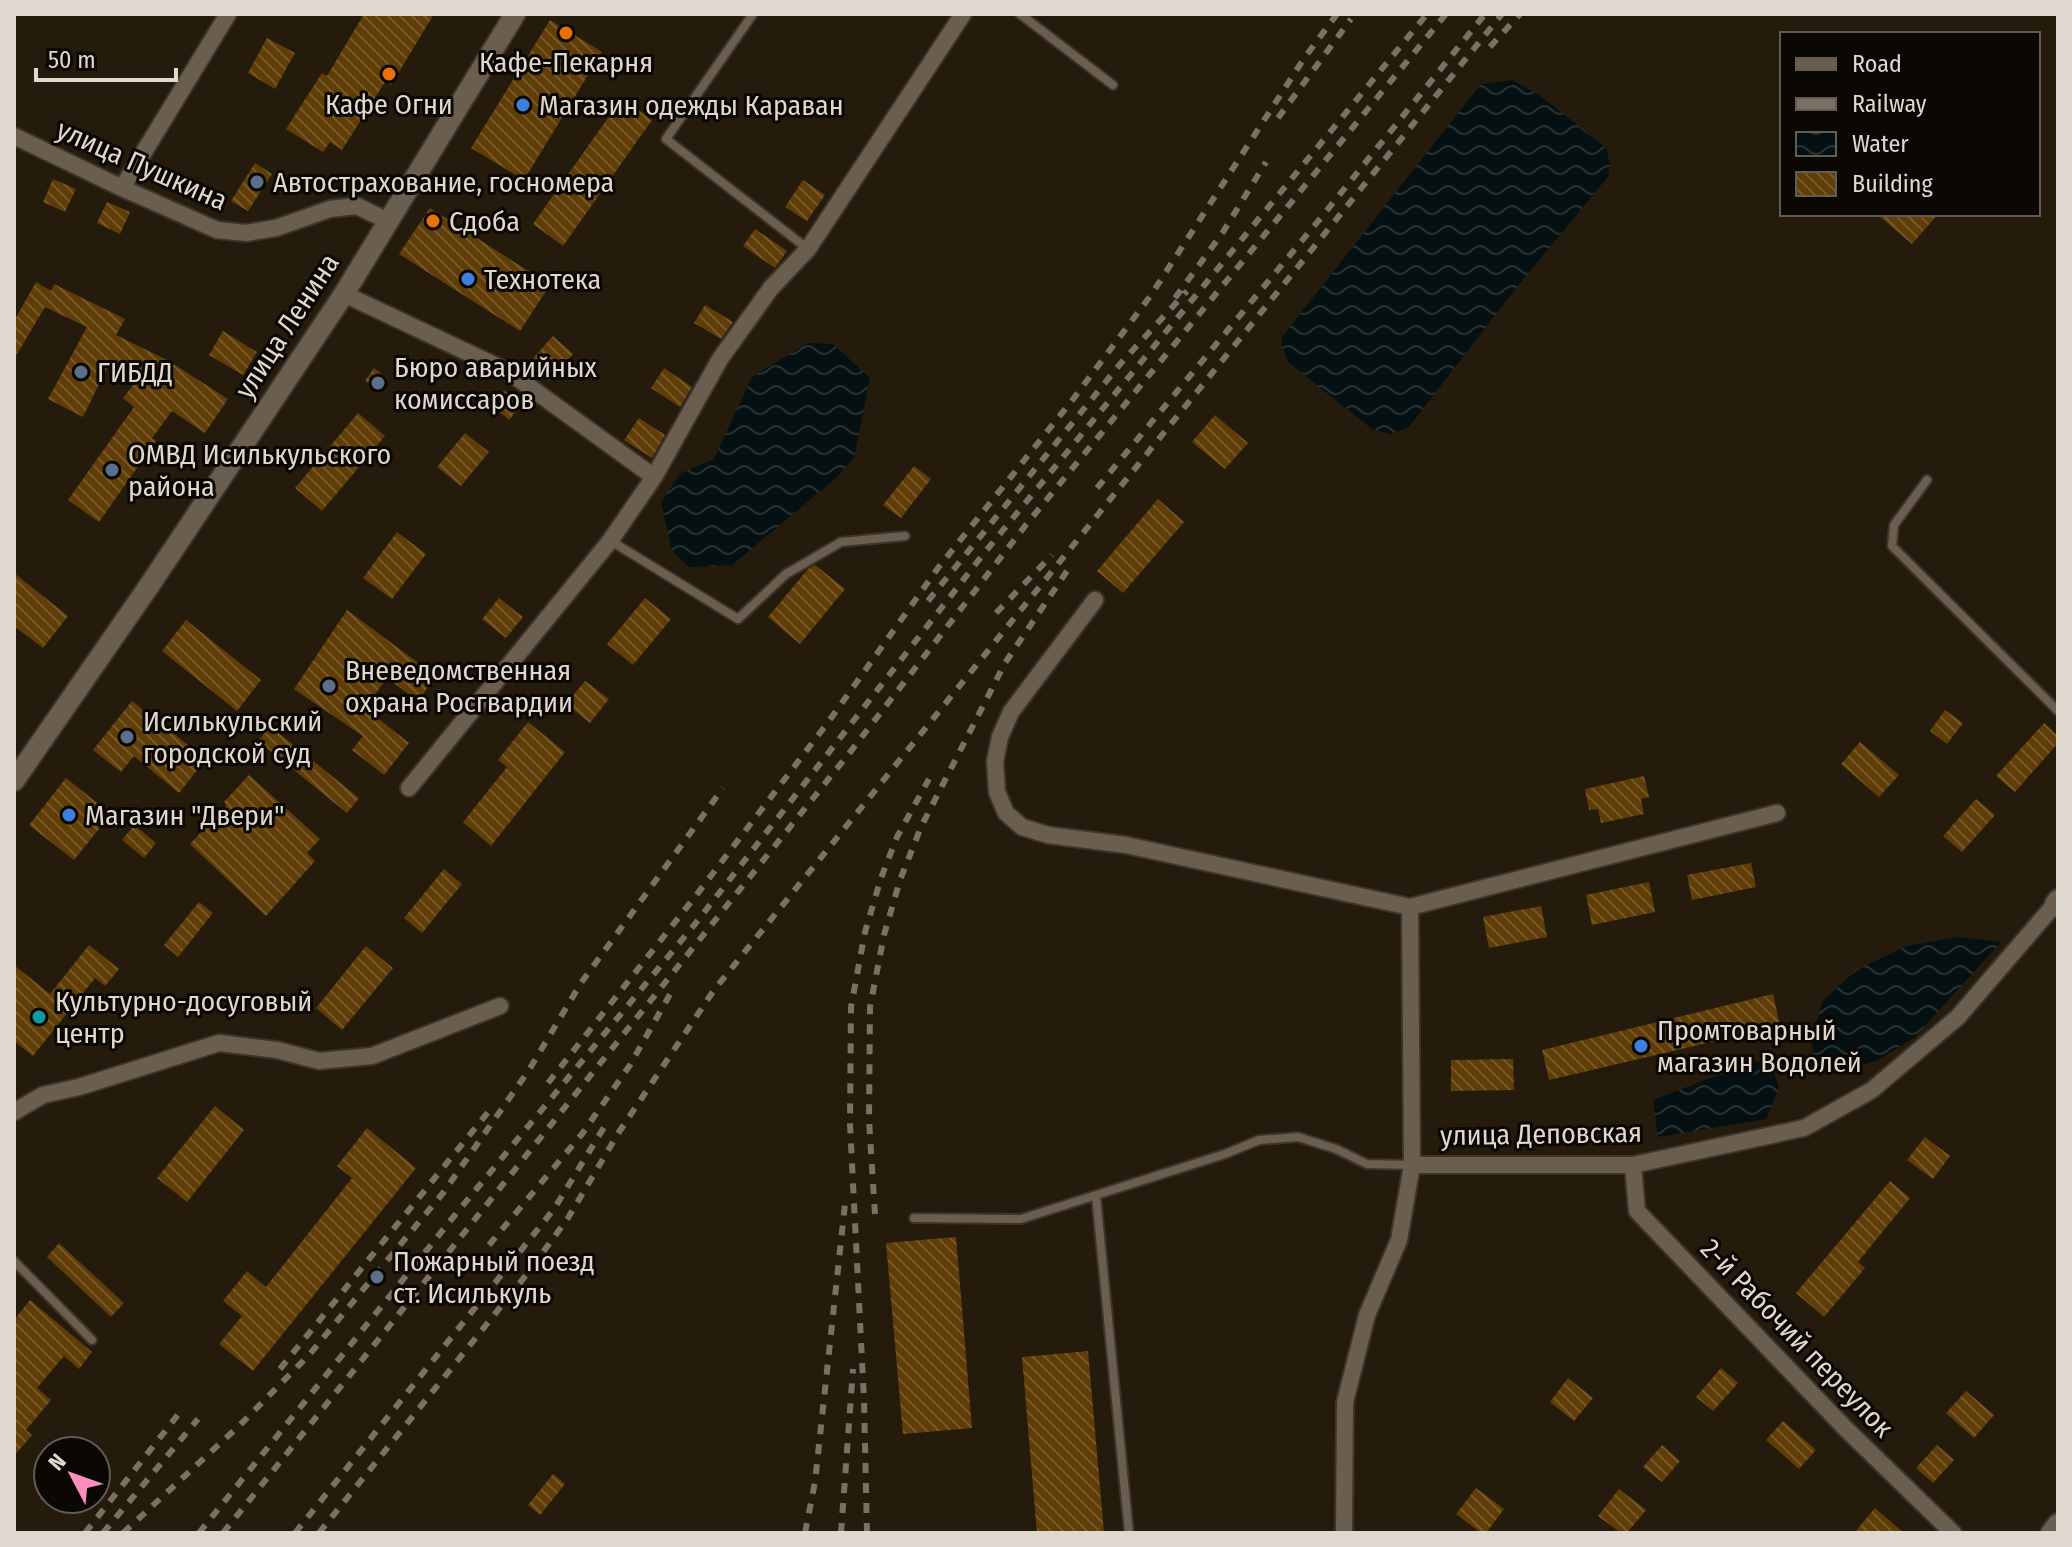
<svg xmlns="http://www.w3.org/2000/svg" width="2072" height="1547" viewBox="0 0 2072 1547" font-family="'Fira Sans Condensed',sans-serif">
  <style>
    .water { fill: url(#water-waves) }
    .building { fill: url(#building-back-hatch) }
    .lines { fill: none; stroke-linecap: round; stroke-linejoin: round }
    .service-casing { stroke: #3c342d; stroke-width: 12 }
    .minor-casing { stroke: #3c342d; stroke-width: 20 }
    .tertiary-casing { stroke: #3c342d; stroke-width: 24 }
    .service { stroke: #6a5e4e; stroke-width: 8 }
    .minor { stroke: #6a5e4e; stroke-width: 16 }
    .tertiary { stroke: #6a5e4e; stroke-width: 20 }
    .rail { stroke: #7a7164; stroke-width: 6; stroke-dasharray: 10 10; stroke-linecap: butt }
    .food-dot { fill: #e8710a; stroke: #0b0703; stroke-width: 3 }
    .shop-dot { fill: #3f7fe0; stroke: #0b0703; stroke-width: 3 }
    .service-dot { fill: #5c6f8a; stroke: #0b0703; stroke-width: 3 }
    .culture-dot { fill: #0f9aa8; stroke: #0b0703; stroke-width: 3 }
    .labels { text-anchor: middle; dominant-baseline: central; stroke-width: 6; stroke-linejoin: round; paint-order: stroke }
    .poi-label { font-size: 28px; fill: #dfd8ce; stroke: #0b0703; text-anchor: start }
    .street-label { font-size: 28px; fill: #dfd8ce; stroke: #0b0703 }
  </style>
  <defs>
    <pattern id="water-waves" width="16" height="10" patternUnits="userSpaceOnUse" patternTransform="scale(2)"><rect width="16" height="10" fill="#041011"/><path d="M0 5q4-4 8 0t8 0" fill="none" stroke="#283232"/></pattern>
    <pattern id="building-back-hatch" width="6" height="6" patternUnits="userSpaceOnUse" patternTransform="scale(2)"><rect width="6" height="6" fill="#603d06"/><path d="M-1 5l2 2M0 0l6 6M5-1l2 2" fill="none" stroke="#765829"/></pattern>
  </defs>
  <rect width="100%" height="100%" fill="#251b0c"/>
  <path class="water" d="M1512 80 1538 94 1606 148 1610 164 1608 177 1516 288 1409 427 1391 434 1372 429 1289 363 1282 347V337L1481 84Z
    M808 343 833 344 870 378 854 458 836 478 732 565 689 567 672 551 661 502 681 473 714 459 752 377Z
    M1958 937 2001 942 1915 1037 1878 1060 1839 1072 1815 1057 1811 1040 1823 1001 1856 970 1907 946Z
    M1755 1061 1772 1066 1779 1088 1766 1119 1658 1137 1653 1100Z"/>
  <path class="building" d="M364 14H434L391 85 385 82 342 150 330 142 323 152 286 129 322 73 327 76Z
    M550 20 602 52 524 180 471 148Z
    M267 38 295 53 275 89 248 73Z
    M622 98 652 120 563 246 533 224Z
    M255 163 272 174 248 211 231 201Z
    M53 179 76 189 65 212 43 202Z
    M803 180 825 195 807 221 785 207Z
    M107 202 130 212 120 234 97 223Z
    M430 208 550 285 520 331 399 254Z
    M1877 214H1938L1912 244Z
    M755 229 787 251 775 268 743 246Z
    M36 282 51 291 54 284 125 319 116 335 167 360 228 399 205 433 172 411 152 438 156 441 99 522 68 500 134 407 123 398 138 379 108 366 83 417 48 399 87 327 45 307 14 359V321Z
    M705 305 733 322 721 339 694 323Z
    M223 331 257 352 243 375 209 355Z
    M553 336 573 354 549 381 529 363Z
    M374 368 387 378 377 390 365 381Z
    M664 368 692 387 680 407 651 388Z
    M504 390 522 404 509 420 491 405Z
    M358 413 385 436 322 511 295 488Z
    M1215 415 1248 443 1225 469 1192 442Z
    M639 418 665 435 652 458 624 440Z
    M465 433 489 452 461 486 437 467Z
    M914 466 931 479 901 518 883 505Z
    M1158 499 1184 522 1123 593 1097 571Z
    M397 532 426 554 392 599 363 578Z
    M815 565 845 589 800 644 768 617 808 569Z
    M14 573 68 616 43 648 14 626Z
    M499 598 523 617 506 638 482 619Z
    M645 598 671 619 633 665 607 644Z
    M347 610 436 676 418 701 387 678 365 708 409 743 384 775 352 750 363 736 294 689Z
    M186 620 261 680 237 711 162 651Z
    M585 681 609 699 590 723 566 704Z
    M132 701 206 759 179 793 134 756 121 772 93 750Z
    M1945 710 1963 723 1947 744 1930 731Z
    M528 722 565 752 491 846 463 822 507 767 498 760Z
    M2044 723 2058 736V743L2015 792 1996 776Z
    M270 726 359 798 347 813 258 741Z
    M1860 742 1899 775 1879 797 1841 764Z
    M249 775 320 839 307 853 315 861 266 916 190 844 227 805 224 802Z
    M1644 776 1649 797 1641 799 1644 814 1601 823 1598 809 1589 810 1585 789Z
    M66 778 111 814 74 860 29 825Z
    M1976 799 1995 815 1962 852 1943 836Z
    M134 825 156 843 144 858 122 840Z
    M1751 863 1756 887 1692 900 1687 875Z
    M444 869 462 884 422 933 404 918Z
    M1649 882 1655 912 1592 925 1586 895Z
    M199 902 213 913 178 957 164 945Z
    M1541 906 1547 937 1489 948 1483 917Z
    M89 945 119 969 105 986 95 978 33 1056 14 1041V965L50 994Z
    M366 946 393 968 342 1030 316 1008Z
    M1773 994 1780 1026 1549 1080 1542 1050Z
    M1513 1059 1514 1090 1451 1091V1060Z
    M215 1106 244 1130 187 1202 157 1178Z
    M367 1128 416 1168 253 1371 219 1344 242 1316 223 1301 247 1271 266 1287 352 1178 337 1166Z
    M1925 1137 1950 1156 1933 1179 1907 1160Z
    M1890 1181 1910 1198 1858 1262 1865 1268 1824 1317 1796 1293Z
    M956 1237 972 1428 903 1434 886 1243Z
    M59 1243 124 1303 111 1317 47 1257Z
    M30 1300 92 1352 79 1369 64 1356 37 1388 51 1400 26 1430 32 1435 14 1456V1320Z
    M1088 1351 1104 1533H1037L1022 1357Z
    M1721 1368 1738 1383 1713 1411 1696 1397Z
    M1568 1378 1593 1398 1574 1421 1550 1402Z
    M1966 1391 1994 1415 1974 1438 1946 1413Z
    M1783 1421 1816 1450 1799 1469 1766 1440Z
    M1662 1445 1680 1461 1662 1482 1643 1467Z
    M1937 1445 1954 1460 1933 1483 1916 1468Z
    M553 1474 565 1484 540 1515 528 1505Z
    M1476 1488 1504 1509 1486 1533H1481L1456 1514Z
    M1619 1489 1646 1510 1627 1533H1621L1598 1516Z
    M1875 1508 1904 1533H1854Z"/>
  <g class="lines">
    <defs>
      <path id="service" d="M753 14 666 139 808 249
        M1020 14 1113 85
        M1927 480 1894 525 1892 546 2058 711
        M611 541 738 619 786 574 841 542 905 536
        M1096 1196 1129 1533
        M914 1218 1021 1219 1225 1154 1259 1140 1298 1137 1336 1149 1367 1164 1411 1165
        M14 1261 92 1340"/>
      <path id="minor" d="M14 136 122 188 217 230 246 233 276 228 330 209 357 206 388 221
        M122 188 228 14
        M344 294 509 372 654 477
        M1095 600 1011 712 1000 737 995 761 997 792 1006 813 1022 827 1048 835 1126 845 1410 907 1777 813
        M409 788 610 541 654 477 720 359 771 288 808 249 963 14
        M14 1112 43 1095 79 1087 219 1043 277 1050 319 1061 372 1056 500 1006
        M1412 1165H1633L1804 1128 1872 1090 1958 1017 2055 904
        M1633 1165 1637 1211 1845 1428 1953 1533
        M1344 1533 1345 1402 1367 1315 1399 1240 1412 1165 1410 907"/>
      <path id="tertiary" d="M14 781 149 586 344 294 515 14
        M2058 900 2055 904 2058 907
        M2051 1533 2058 1524"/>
    </defs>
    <use href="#service" class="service-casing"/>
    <use href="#minor" class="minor-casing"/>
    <use href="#tertiary" class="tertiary-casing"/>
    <use href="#service" class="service"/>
    <use href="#minor" class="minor"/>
    <use href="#tertiary" class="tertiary"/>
    <path class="rail" d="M1490 47 1520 14
      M1278 118 1351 19
      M1175 298 1223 232 1266 162
      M1097 488 1324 214 1485 14
      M928 601 1121 363 1187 291
      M996 613 1052 555
      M548 1083 694 898 829 721 938 568 1074 398 1151 295 1305 57 1337 14
      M875 1214 869 1120 870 1007 884 935 900 880 921 827 1005 663 1069 568
      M489 1245 582 1134 630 1065 673 989
      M280 1369 489 1111
      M85 1533 184 1407
      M103 1533 198 1419
      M123 1533 240 1425 309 1355 443 1193 529 1070 581 983 723 788
      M199 1533 455 1215 695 924 985 552 1427 14
      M223 1533 851 751 1025 526 1446 14
      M295 1533 554 1209 606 1124
      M319 1533 527 1274 568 1218 619 1132 714 990 1502 14
      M805 1533 815 1482 845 1204
      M841 1533 853 1369
      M867 1533 864 1400 850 1124 851 1007 865 932 881 878 897 837 929 779"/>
  </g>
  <g class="food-dot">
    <circle cx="566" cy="33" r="8"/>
    <circle cx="389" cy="74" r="8"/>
    <circle cx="433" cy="221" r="8"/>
  </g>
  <g class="shop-dot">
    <circle cx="523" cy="105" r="8"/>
    <circle cx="468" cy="279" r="8"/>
    <circle cx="69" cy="815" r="8"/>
    <circle cx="1641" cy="1046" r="8"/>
  </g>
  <g class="service-dot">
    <circle cx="257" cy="182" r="8"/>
    <circle cx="81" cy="372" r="8"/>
    <circle cx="378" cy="383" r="8"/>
    <circle cx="112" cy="470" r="8"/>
    <circle cx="329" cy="686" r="8"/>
    <circle cx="127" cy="737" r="8"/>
    <circle cx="377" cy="1277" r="8"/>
  </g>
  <circle class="culture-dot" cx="39" cy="1017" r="8"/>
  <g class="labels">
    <g class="poi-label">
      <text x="566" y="62" text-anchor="middle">Кафе-Пекарня</text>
      <text x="389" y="104" text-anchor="middle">Кафе Огни</text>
      <text x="539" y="105">Магазин одежды Караван</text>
      <text x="273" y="182">Автострахование, госномера</text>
      <text x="449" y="221">Сдоба</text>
      <text x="484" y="279">Технотека</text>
      <text x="394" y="367">Бюро аварийных<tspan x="394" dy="32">комиссаров</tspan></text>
      <text x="97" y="372">ГИБДД</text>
      <text x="128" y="454">ОМВД Исилькульского<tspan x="128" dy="32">района</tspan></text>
      <text x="345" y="670">Вневедомственная<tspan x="345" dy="32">охрана Росгвардии</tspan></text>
      <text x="143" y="721">Исилькульский<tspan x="143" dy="32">городской суд</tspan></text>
      <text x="85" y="815">Магазин "Двери"</text>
      <text x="55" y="1001">Культурно-досуговый<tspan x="55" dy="32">центр</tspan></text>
      <text x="1657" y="1030">Промтоварный<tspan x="1657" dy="32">магазин Водолей</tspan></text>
      <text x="393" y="1261">Пожарный поезд<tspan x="393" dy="32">ст. Исилькуль</tspan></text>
    </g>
    <g class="street-label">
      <text transform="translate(142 165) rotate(24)">улица Пушкина</text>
      <text transform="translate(287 326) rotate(-57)">улица Ленина</text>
      <text transform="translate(1541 1134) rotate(-1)">улица Деповская</text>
      <text transform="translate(1797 1338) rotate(46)">2-й Рабочий переулок</text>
    </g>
  </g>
  <rect width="2072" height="1547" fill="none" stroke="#dfd8ce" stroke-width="32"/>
  <rect x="1780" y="32" width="260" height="184" fill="#0b0703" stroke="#605b54" stroke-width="2"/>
  <rect x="1796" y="58" width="40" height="12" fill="#6a5e4e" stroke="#605b54" stroke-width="2"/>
  <text x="1852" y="72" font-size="24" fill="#dfd8ce">Road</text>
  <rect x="1796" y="98" width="40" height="12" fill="#7a7164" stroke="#605b54" stroke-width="2"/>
  <text x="1852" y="112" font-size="24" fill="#dfd8ce">Railway</text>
  <rect x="1796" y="132" width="40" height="24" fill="url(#water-waves)" stroke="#605b54" stroke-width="2"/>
  <text x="1852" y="152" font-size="24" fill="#dfd8ce">Water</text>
  <rect x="1796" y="172" width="40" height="24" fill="url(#building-back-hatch)" stroke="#605b54" stroke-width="2"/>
  <text x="1852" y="192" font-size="24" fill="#dfd8ce">Building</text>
  <g transform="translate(72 1475) rotate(311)"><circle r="38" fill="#0b0703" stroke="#605b54" stroke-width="2"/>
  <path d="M0-6L14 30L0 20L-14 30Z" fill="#fd8ec0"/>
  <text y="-12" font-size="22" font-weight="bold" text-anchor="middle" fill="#dfd8ce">N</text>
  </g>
  <path d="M36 68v12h140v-12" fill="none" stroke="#dfd8ce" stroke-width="4"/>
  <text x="48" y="68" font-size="24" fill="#dfd8ce" stroke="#0b0703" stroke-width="6" paint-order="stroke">50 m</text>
</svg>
